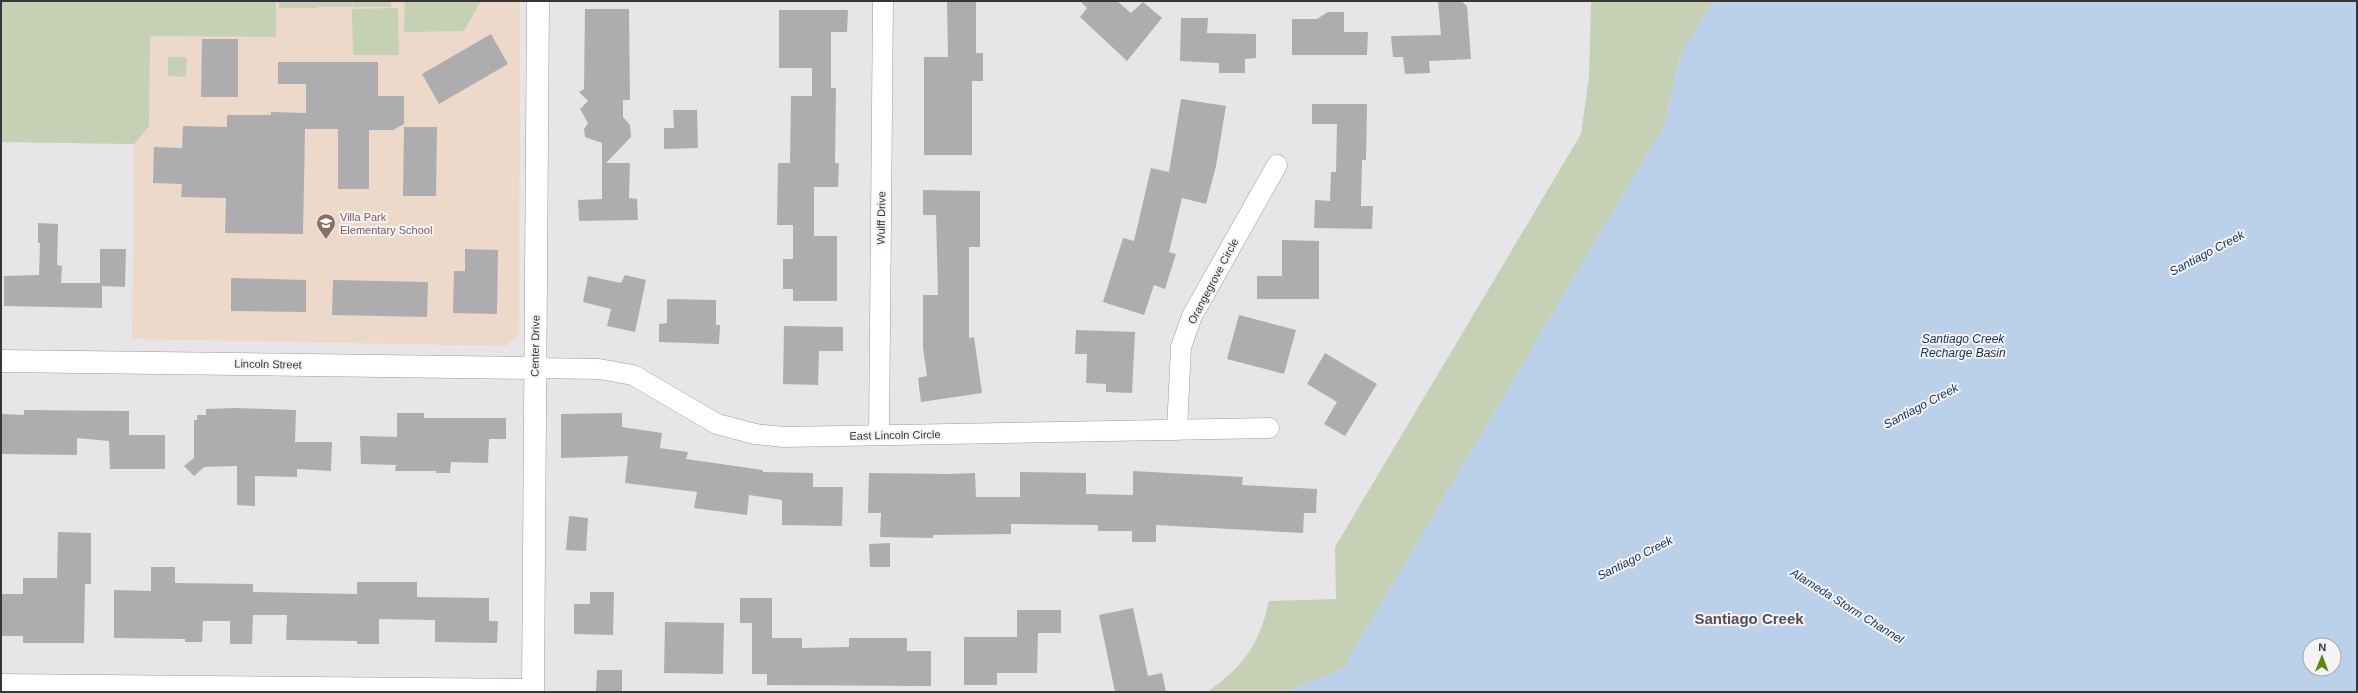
<svg xmlns="http://www.w3.org/2000/svg" width="2358" height="693" viewBox="0 0 2358 693" font-family="Arial,sans-serif">
  <style>
    .education { fill: #ecd9c9 }
    .green { fill: #c6d0b4 }
    .water { fill: #bbd0e9; fill-rule: evenodd }
    .building { fill: #adacaf }
    .lines { fill: none; stroke-linecap: round; stroke-linejoin: round }
    .minor-casing { stroke: #9d9a9d; stroke-width: 21 }
    .tertiary-casing { stroke: #9d9a9d; stroke-width: 23 }
    .minor { stroke: #fff; stroke-width: 20 }
    .tertiary { stroke: #fff; stroke-width: 22 }
    .labels { text-anchor: middle; dominant-baseline: central; stroke-width: 4; stroke-linejoin: round; paint-order: stroke }
    .education-label { font-size: 11px; fill: #785e54; stroke: #f6f3f6; text-anchor: start }
    .street-label { font-size: 11px; fill: #373537; stroke: #f6f3f6 }
    .water-label { font-size: 12px; font-style: italic; fill: #113052; stroke: #f6f3f6 }
    .district-label { font-size: 15px; font-weight: bold; fill: #524f52; stroke: #f6f3f6 }
  </style>
  <rect width="100%" height="100%" fill="#e8e5e8"/>
  <path class="education" d="M1 1H520L519 335 506 346 132 339 134 144 1 142Z"/>
  <path class="green" d="M1 1H276V37L150 36 149 126 134 144 1 142Z
    M279 1H316V8H279Z
    M316 1H353V7H316Z
    M354 1H391V7H354Z
    M405 1H480V2L464 31 404 32Z
    M1591 1H1719L1709 7 1680 56 1664 125 1343 668 1285 692H1207C1244 666 1259 645 1269 601L1336 599 1335 547 1581 134 1589 77Z
    M398 8 399 55H353L352 9Z
    M168 57H187L186 77 168 76Z"/>
  <path class="water" d="M1719 1H2357V692H1285L1343 668 1664 125 1680 56 1709 7ZM2310 645H2334V669H2310Z"/>
  <path class="building" d="M947 1H976V53H983V81H972V155H924V57H948Z
    M1080 1H1117L1131 13 1143 2 1162 18 1127 61 1080 17 1087 8Z
    M1438 1H1461L1467 6 1471 59 1429 61 1430 73 1405 74 1403 57H1393L1391 36 1441 35Z
    M585 9H629L630 100H623V117L630 125 631 137 606 163H630L629 198 637 199 638 220 579 221 578 200 602 199V143L585 137 584 129 588 123 580 109 588 101 579 92 584 89Z
    M779 10H848L847 32H831V88H836L835 163H839L838 187H814V236H837V301H793V289H783V259H793V225H777L778 163H790L791 96H812V68H779Z
    M1328 12H1344V32H1368L1367 55H1292V19H1317Z
    M1181 18H1208L1207 33 1256 34V58L1245 59V73H1219V63L1180 61Z
    M491 34 508 64 439 104 422 74Z
    M202 39H238V97H201Z
    M278 62H378V96H404V124L393 130H369V189H338V129H305L303 234 225 233 226 198 181 197 182 184 153 183 154 147 182 148 183 126 227 127V115H271V112L306 113V84H278Z
    M1181 99 1226 106 1216 166 1206 204 1182 198 1169 252 1176 254 1165 289 1154 285 1144 315 1103 302 1123 238 1134 241 1151 168 1169 172Z
    M1312 104H1367L1366 160H1362L1361 206H1373L1372 229 1314 228 1315 200 1330 201 1331 172H1336L1337 124H1312Z
    M673 110H697L698 148 664 149V128H674Z
    M404 127H437L436 196H403Z
    M923 190 980 191V247H969V338L974 337 982 393 921 402 918 378 927 376 923 348V295H938L936 215H923Z
    M38 223 58 224 57 265 62 266 61 283H100V249H126L125 287 102 286V308L4 306V276L39 275 40 243H38Z
    M1282 240 1319 241V299H1257V276H1282Z
    M465 249 498 250 497 314 453 313 454 271H465Z
    M625 275 646 280 635 332 607 326 611 309 583 302 588 276 621 283Z
    M231 278 306 280V312L231 311Z
    M333 280 428 282 427 317 332 315Z
    M667 299 716 300V325H720L719 344 659 342V324L667 323Z
    M1239 315 1296 330 1284 374 1227 359Z
    M784 326 843 327V351H819L818 385 783 384Z
    M1076 330 1135 332 1132 393 1106 392V384L1086 383 1087 354H1075Z
    M1325 353 1377 384 1345 436 1324 424 1337 402 1307 384Z
    M235 408 296 410 295 442H332L331 471 297 469V477L255 476V506L237 505V466L204 467 194 476 184 466 194 458V420H197V415H206V409Z
    M24 410 129 411V435H165V469H110L109 441 77 438V455L1 454V414L24 415Z
    M397 413H424V418H506V439H489L488 463 451 462 450 473H436V471H395L396 465 361 464 360 436 397 437Z
    M622 413V427L662 433 660 448 688 452 686 459 763 470V472L813 473V487H843L842 526 782 525V500L749 495 747 515 694 508 697 492 625 483 628 456 561 458V414Z
    M1133 471 1243 477 1242 485 1317 489 1316 513H1304L1303 533 1156 525V542H1132V531H1098V525L1011 524V534L933 535V538L880 537 881 513H868L869 473 950 474 975 473 976 497H1020V472L1086 473V494L1133 495Z
    M569 516 588 518 586 551 566 550Z
    M58 532 91 533V584H85L84 643H23V636H1V594H23V578H57Z
    M890 543V567H870L869 544Z
    M151 567H175V583L253 584V592L357 594V582H417V597L489 598V621H498L497 643 435 642V620L379 619V644H357V641L286 640 287 615H253L252 644H230V621H203L202 642H185V639L114 638V590L151 591Z
    M590 592H614L613 635 574 634V604H590Z
    M740 598H772V638H802V648L849 647V638H907V651H931V686L767 685V674H752V623H740Z
    M1133 608 1148 676 1162 673 1166 692H1115L1099 615Z
    M1017 610H1061V633H1038L1037 673H997V685H964V637H1017Z
    M665 622 724 623 723 674 664 673Z
    M597 670H622V692H596Z"/>
  <g class="lines">
    <defs>
      <path id="minor" d="M535 368 599 369 633 375 717 424 755 434 784 437 1269 428
        M1177 430 1181 347 1192 316 1277 165
        M879 435 883 1
        M1 684 533 689"/>
      <path id="tertiary" d="M1 361 535 368
        M533 692 538 1"/>
    </defs>
    <use href="#minor" class="minor-casing"/>
    <use href="#tertiary" class="tertiary-casing"/>
    <use href="#minor" class="minor"/>
    <use href="#tertiary" class="tertiary"/>
  </g>
  <defs>
    <symbol id="school-pin" viewBox="-11 -11 22 30"><path d="M0 17L-7.5 6A9.5 9.5 0 1 1 7.5 6Z" fill="#8d6e63" stroke="#f6f3f6"/><path d="M0-5L7-2L0 1L-7-2ZM-4 1L0 2.5L4 1V4Q0 6-4 4Z" fill="#fff"/></symbol>
  </defs>
  <g fill-rule="evenodd">
    <use href="#school-pin" x="315" y="212" width="22" height="30"/>
  </g>
  <g class="labels">
    <g class="education-label">
      <text x="340" y="217">Villa Park<tspan x="340" dy="13">Elementary School</tspan></text>
    </g>
    <g class="street-label">
      <text transform="translate(881 218) rotate(-89)">Wulff Drive</text>
      <text transform="translate(1213 281) rotate(-62)">Orangegrove Circle</text>
      <text transform="translate(535 346) rotate(-89)">Center Drive</text>
      <text transform="translate(268 364) rotate(1)">Lincoln Street</text>
      <text transform="translate(895 435) rotate(-1)">East Lincoln Circle</text>
    </g>
    <g class="water-label">
      <text transform="translate(2207 253) rotate(-28)">Santiago Creek</text>
      <text x="1963" y="339">Santiago Creek<tspan x="1963" dy="14">Recharge Basin</tspan></text>
      <text transform="translate(1921 406) rotate(-28)">Santiago Creek</text>
      <text transform="translate(1635 558) rotate(-27)">Santiago Creek</text>
      <text transform="translate(1847 606) rotate(32)">Alameda Storm Channel</text>
    </g>
    <g class="district-label">
      <text x="1749" y="618">Santiago Creek</text>
    </g>
  </g>
  <rect width="2358" height="693" fill="none" stroke="#373537" stroke-width="4"/>
  <g transform="translate(2322 657) rotate(1)"><circle r="19" fill="#f6f3f6" stroke="#aaa7aa"/>
  <path d="M0-3L7 15L0 10L-7 15Z" fill="#5b8715"/>
  <text y="-6" font-size="11" font-weight="bold" text-anchor="middle" fill="#373537">N</text>
  </g>
</svg>
